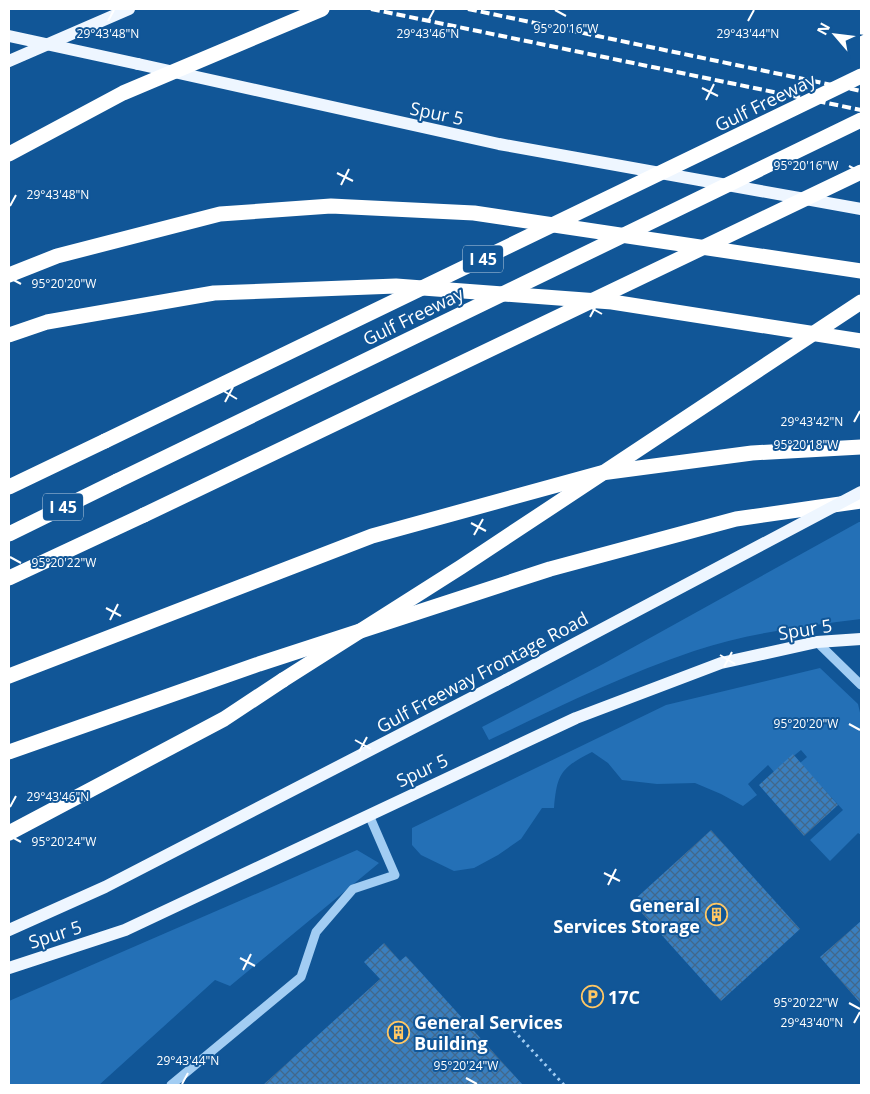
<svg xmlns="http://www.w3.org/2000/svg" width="870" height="1094" viewBox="0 0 870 1094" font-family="'Open Sans',sans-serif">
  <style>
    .grass { fill: #2470b6 }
    .building { fill: url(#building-cross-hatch) }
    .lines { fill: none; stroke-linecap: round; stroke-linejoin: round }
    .path { stroke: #a2cdf3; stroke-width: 3; stroke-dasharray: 2.5 4; stroke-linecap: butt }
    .minor { stroke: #a2cdf3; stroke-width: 9 }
    .major { stroke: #eef6ff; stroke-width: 12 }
    .highway { stroke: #fff; stroke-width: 15 }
    .rail { stroke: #fff; stroke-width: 4; stroke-dasharray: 9 4; stroke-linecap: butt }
    .major-bridge { stroke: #eef6ff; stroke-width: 12 }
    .highway-bridge { stroke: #fff; stroke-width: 15 }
    .ticks { fill: none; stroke: #fff; stroke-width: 2 }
    .labels { text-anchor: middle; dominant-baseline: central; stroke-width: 4; stroke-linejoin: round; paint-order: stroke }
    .shield { fill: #115697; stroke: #b8cce0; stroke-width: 1 }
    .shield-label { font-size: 16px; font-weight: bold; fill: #fff }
    .street-label { font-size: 18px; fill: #fff; stroke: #115697 }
    .poi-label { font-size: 18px; font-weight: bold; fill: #fff; stroke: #115697; text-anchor: start }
    .ticks-label { font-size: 12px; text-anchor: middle; fill: #fff; stroke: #115697; stroke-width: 4; stroke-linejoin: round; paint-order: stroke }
  </style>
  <defs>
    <pattern id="building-cross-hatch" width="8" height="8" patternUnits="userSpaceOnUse" patternTransform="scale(1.25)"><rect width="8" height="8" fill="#3a7fbf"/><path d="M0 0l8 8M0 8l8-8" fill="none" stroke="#42688b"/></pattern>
  </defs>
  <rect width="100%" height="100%" fill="#115697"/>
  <path class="grass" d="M859 522H861V619C806 626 747 633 694 651 623 675 556 708 489 740L482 727 603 664Z
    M820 668 858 704 861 717V835L858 833 830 861 810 840 843 810 800 763 807 757 801 750 774 772 768 765 748 784 757 795 743 806 721 794 695 783 657 784 622 780 608 763 592 752C561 768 557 773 554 808H542L521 839 498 855 474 868 454 871 421 855 412 845V828L666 705Z
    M357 850 379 863 230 986 215 980 99 1085H9V1001Z"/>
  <path class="building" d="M793 754 838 805 804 836 759 785Z
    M711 830 800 929 721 1001 632 902Z
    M861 921V1004L820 957Z
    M384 943 400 961 406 956 523 1085H263L380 979 364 962Z"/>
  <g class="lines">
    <path class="path" d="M505 1021 564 1085"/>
    <path class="minor" d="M817 642 861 685
      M171 1085 301 977 316 932 353 889 395 875 369 815"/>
    <path class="major" d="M9 61 129 9
      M138 64 499 144 861 209
      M9 930 105 887 506 680
      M9 968 125 930 576 718 721 663 817 642 861 639"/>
    <path class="highway" d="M9 275 57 256 220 214 331 206 474 213 861 271
      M9 335 47 322 214 293 396 286 612 302 861 341
      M9 487 105 441
      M9 534 117 481
      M9 578 144 515
      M9 676 372 536 601 473 752 453 861 447
      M9 752 259 664 550 569 736 519 861 501
      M9 833 224 719 283 680"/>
    <path class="rail" d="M371 9 861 110
      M468 9 861 91"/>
    <path class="major-bridge" d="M9 36 138 64
      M506 680 861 492"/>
    <path class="highway-bridge" d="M9 154 123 93 322 9
      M105 441 861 76
      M117 481 861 120
      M144 515 861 172
      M283 680 461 567 861 302"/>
  </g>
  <path class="ticks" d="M555 10 566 16M108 21 114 10M428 21 434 10M748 21 754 10M702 88 718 96M706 100 714 84M849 166 860 172M337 173 353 181M341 185 349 169M10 206 16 195M10 278 21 284M586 305 602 314M590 317 598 302M222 390 237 399M225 402 233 387M854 422 860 411M849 445 860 451M471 523 486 531M474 535 483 519M10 557 21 563M106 608 121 616M110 620 118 604M720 655 735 664M724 667 732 652M849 724 860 730M355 740 371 749M359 752 367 737M10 807 16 796M10 836 21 842M604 873 620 881M608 885 616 869M240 958 255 966M243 970 251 954M849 1003 860 1009M854 1023 860 1012M466 1078 477 1084M182 1084 188 1073"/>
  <defs>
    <symbol id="building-ring" viewBox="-11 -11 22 22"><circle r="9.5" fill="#115697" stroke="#ffc764" stroke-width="1.5"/><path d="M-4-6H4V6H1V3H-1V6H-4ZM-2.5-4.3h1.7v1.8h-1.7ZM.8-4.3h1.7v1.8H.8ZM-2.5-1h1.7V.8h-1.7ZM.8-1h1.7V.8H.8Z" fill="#ffc764"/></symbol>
    <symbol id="parking-ring" viewBox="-11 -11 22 22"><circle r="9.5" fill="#115697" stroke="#ffc764" stroke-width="1.5"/><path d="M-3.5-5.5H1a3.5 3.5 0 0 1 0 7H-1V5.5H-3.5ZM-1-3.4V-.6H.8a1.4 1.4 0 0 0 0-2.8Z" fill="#ffc764"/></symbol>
  </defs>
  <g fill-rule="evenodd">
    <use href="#building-ring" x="704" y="902" width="25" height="25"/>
    <use href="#parking-ring" x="580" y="984" width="25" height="25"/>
    <use href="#building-ring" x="386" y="1020" width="25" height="25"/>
  </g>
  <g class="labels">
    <g class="shield">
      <rect x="463" y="245.5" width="40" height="27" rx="4"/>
      <rect x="43" y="493.5" width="40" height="27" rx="4"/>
    </g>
    <g class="shield-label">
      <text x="483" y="259">I 45</text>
      <text x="63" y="507">I 45</text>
    </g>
    <g class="street-label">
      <text transform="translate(765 102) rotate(-26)">Gulf Freeway</text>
      <text transform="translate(437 113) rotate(12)">Spur 5</text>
      <text transform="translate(413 316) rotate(-26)">Gulf Freeway</text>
      <text transform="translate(805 629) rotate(-9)">Spur 5</text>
      <text transform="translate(482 672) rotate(-28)">Gulf Freeway Frontage Road</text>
      <text transform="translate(422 770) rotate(-25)">Spur 5</text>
      <text transform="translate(55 934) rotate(-18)">Spur 5</text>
    </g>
    <g class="poi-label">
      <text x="700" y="905" text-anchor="end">General<tspan x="700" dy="21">Services Storage</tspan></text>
      <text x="608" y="997">17C</text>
      <text x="414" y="1022">General Services<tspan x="414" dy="21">Building</tspan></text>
    </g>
  </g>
  <g class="ticks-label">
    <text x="566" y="33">95°20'16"W</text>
    <text x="108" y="38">29°43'48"N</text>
    <text x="428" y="38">29°43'46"N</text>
    <text x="748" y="38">29°43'44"N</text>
    <text x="806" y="170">95°20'16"W</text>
    <text x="58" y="199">29°43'48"N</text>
    <text x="64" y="288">95°20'20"W</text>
    <text x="812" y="426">29°43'42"N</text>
    <text x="806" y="449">95°20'18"W</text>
    <text x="64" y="567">95°20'22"W</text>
    <text x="806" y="728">95°20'20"W</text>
    <text x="58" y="801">29°43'46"N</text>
    <text x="64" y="846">95°20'24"W</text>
    <text x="806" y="1007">95°20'22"W</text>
    <text x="812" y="1027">29°43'40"N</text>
    <text x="188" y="1065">29°43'44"N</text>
    <text x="466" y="1070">95°20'24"W</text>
  </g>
  <rect width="870" height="1094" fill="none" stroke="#ffffff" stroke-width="20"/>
  <g transform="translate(835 35) rotate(298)" stroke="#115697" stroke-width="4" paint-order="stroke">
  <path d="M0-4L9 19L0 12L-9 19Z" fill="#ffffff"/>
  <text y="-8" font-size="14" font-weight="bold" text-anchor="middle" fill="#ffffff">N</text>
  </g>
</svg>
